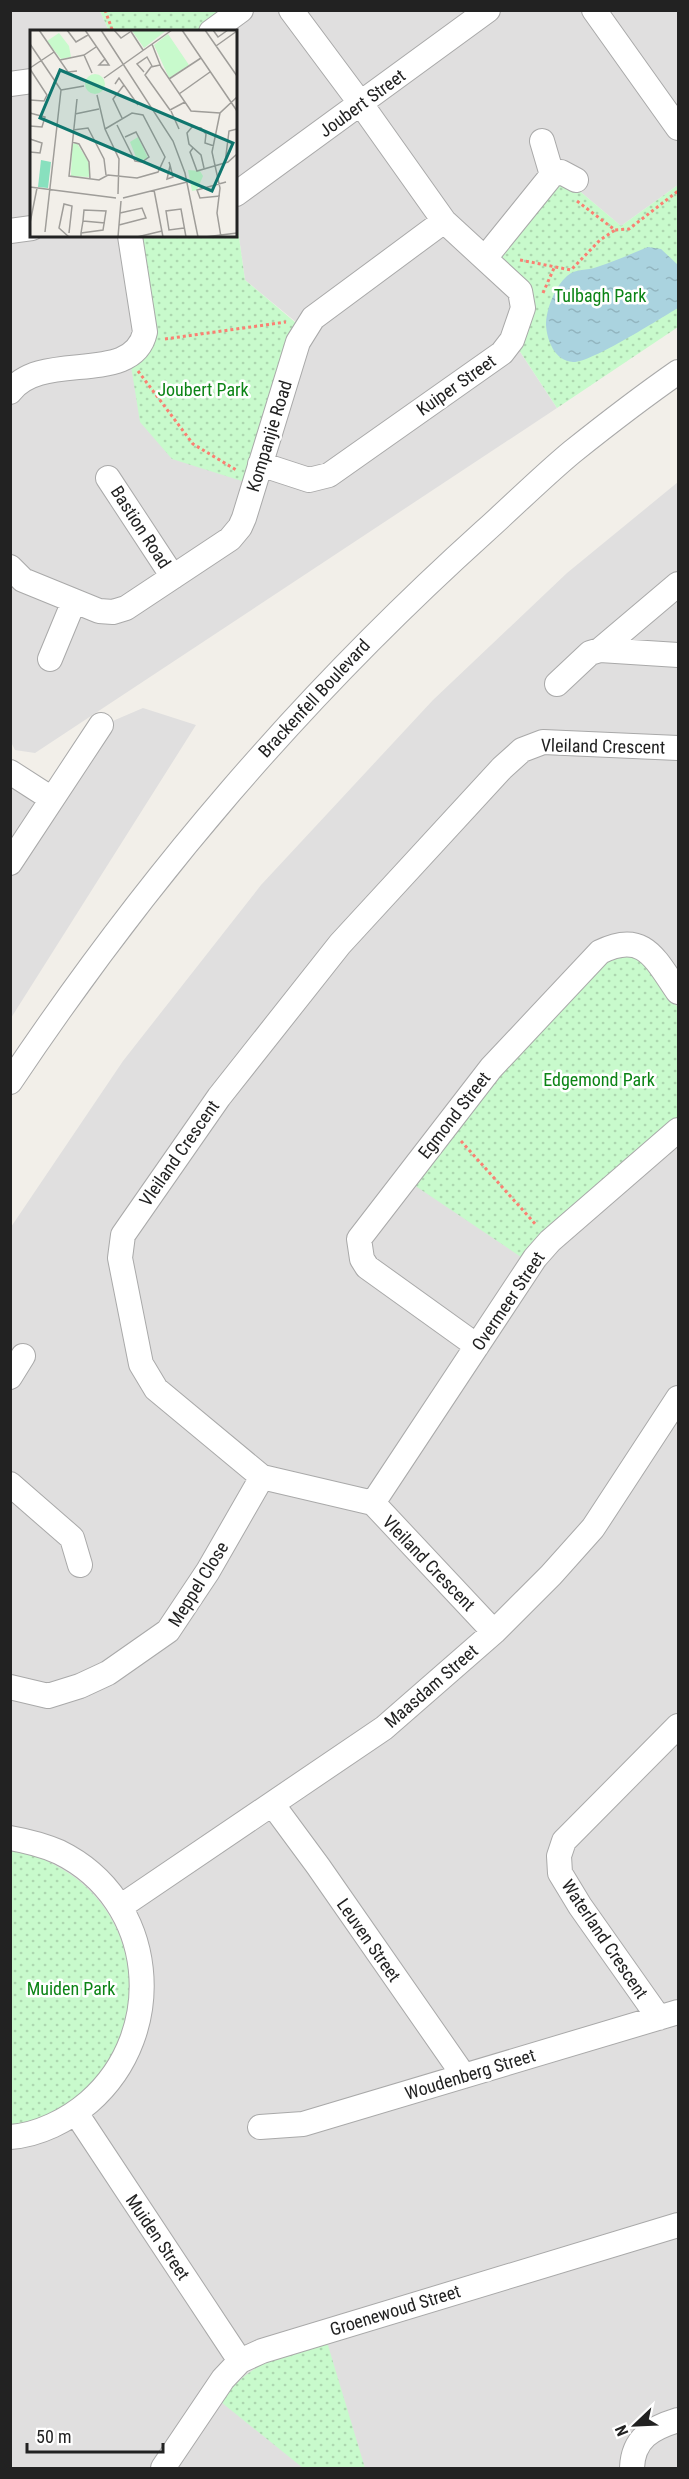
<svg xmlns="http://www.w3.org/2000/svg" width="689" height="2479" viewBox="0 0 689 2479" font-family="'Roboto Condensed',sans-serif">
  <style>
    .residential { fill: #e0dfdf }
    .park { fill: url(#park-dots) }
    .water { fill: url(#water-ripples) }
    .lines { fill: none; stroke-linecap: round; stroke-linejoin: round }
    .minor-casing { stroke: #a9a9a9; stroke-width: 26 }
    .path { stroke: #fa8072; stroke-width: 3; stroke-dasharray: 3 3; stroke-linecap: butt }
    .minor { stroke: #fff; stroke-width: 24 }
    .labels { text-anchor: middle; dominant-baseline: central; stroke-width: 5; stroke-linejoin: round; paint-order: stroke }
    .street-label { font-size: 18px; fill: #222; stroke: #fff }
    .park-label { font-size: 18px; fill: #0c8416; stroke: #fff }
    .inset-road { fill: none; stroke: #9f9d99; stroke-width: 1.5 }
    .view { fill: #0f766e; fill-opacity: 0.15; stroke: #0f766e; stroke-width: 3 }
    .inset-edge { fill: none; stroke: #222; stroke-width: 3 }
  </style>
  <defs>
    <pattern id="park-dots" width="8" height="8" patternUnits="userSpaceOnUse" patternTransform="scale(1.5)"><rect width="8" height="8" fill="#c8facc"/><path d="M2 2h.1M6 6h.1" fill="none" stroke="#acd6af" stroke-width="1.8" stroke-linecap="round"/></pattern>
    <pattern id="water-ripples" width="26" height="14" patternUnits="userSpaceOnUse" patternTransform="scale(1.5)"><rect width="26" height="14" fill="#aad3df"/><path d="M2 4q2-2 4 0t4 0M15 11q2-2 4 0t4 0" fill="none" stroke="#92b5bf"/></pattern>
  </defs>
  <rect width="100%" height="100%" fill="#f2efe9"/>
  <path class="residential" d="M245 10 678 11V185L621 226 576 188 487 257 518 285 513 341 557 408 35 753 15 750 10 740V11H100L109 31 32 32V236H131L145 331 306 327 296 322 245 280 236 216V32L216 31Z
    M678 482V2468H11V1227L123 1061 261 885 433 700 567 573Z
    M143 708 196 725 11 1018V770L54 798 101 726Z"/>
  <path class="park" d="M100 11H230L200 32 109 31Z
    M559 185 576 188 621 226 678 185V327L557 408 517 347 525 327 501 255Z
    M236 216 245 280 296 323 289 338 245 482 172 459 140 422 131 366 141 236H236Z
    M613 953 644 960 678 1008V1118L669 1123 521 1257 411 1183 484 1085Z
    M11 1851C28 1852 47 1860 62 1869 152 1922 153 2055 62 2107 47 2116 28 2124 11 2125Z
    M327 2342 365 2468H303L221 2402C251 2360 280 2357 327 2342Z"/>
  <path class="water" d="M648 247 661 249 678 265V308C659 319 591 363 573 362 555 361 547 341 546 325 546 309 555 287 567 276 576 268 587 271 597 267 615 261 631 254 648 247Z"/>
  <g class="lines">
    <defs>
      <path id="minor" d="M594 10 678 128
        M211 32 241 10
        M10 84 32 81
        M552 175 561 172 576 180
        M236 194 488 10
        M10 231 32 228
        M485 258 552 175 542 141
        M10 392C41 349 133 387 145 332L130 236
        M260 464 309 480 329 475 502 353 512 340 523 308 520 291 444 221 361 104 291 10
        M108 478 173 577
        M10 567 23 580 99 611 113 612 126 608 230 539 240 527 244 518 298 342 313 318 444 221
        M600 650 678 655
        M50 659 74 601
        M557 684 590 653 600 650 678 584
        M10 772 52 799
        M10 863 101 725
        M10 1082C148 876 301 697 485 531 514 505 542 477 572 452 607 424 642 397 678 372
        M477 1346 367 1267 362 1259 359 1239 491 1068 600 952C644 930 655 959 678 992
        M10 1377 23 1356
        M10 1484 72 1538 80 1565
        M373 1503 535 1258 550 1241 678 1130
        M494 1632 373 1503 262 1477 156 1389 141 1364 120 1258 123 1235 219 1097 340 944 502 768 522 750 543 742 678 748
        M10 1687 48 1696 80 1686 108 1673 168 1631 208 1571 262 1477
        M273 1805 318 1866 464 2076
        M10 1838C27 1841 43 1845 59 1852 157 1900 169 2032 89 2102 68 2120 39 2135 10 2137
        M120 1907 384 1728 494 1632 551 1575 593 1528 678 1398
        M659 2018 580 1906 560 1873 559 1856 564 1841 678 1726
        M76 2113 240 2361
        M260 2127 303 2124 678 2012
        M163 2468 223 2379 240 2361 262 2351 678 2225
        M632 2468C633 2438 652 2428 678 2420"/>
    </defs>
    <use href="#minor" class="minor-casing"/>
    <path class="path" d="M105 10 113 32
      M577 201 615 230 629 229 678 191
      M520 260 571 270 600 240 615 230
      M543 293 554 268
      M165 339 286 322
      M138 371 193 444 238 471
      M461 1141 537 1226"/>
    <use href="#minor" class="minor"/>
  </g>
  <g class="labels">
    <g class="street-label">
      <text transform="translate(362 103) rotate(-36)">Joubert Street</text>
      <text transform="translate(456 385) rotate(-35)">Kuiper Street</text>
      <text transform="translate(269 436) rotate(-73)">Kompanjie Road</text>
      <text transform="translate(141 527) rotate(57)">Bastion Road</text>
      <text transform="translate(314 698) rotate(-47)">Brackenfell Boulevard</text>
      <text transform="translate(603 746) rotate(1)">Vleiland Crescent</text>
      <text transform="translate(454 1115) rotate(-52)">Egmond Street</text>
      <text transform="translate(179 1153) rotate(-55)">Vleiland Crescent</text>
      <text transform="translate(508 1301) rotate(-56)">Overmeer Street</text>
      <text transform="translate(429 1563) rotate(46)">Vleiland Crescent</text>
      <text transform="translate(198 1584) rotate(-58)">Meppel Close</text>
      <text transform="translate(431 1686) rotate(-41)">Maasdam Street</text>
      <text transform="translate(605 1939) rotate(56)">Waterland Crescent</text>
      <text transform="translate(369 1940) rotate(55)">Leuven Street</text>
      <text transform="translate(470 2074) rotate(-17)">Woudenberg Street</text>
      <text transform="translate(158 2237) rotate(56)">Muiden Street</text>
      <text transform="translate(395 2310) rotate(-17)">Groenewoud Street</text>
    </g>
    <g class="park-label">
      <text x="600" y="295">Tulbagh Park</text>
      <text x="203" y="389">Joubert Park</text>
      <text x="599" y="1079">Edgemond Park</text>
      <text x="71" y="1988">Muiden Park</text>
    </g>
  </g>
  <g transform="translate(30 30)">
    <rect width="207" height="207" fill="#f2efe9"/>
    <path d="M137 0 114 18 102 1 104 0ZM29 3 39 16 41 27 31 29 17 11ZM138 4 159 35 139 48 124 15ZM55 54a10 10 0 1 1 20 0a10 10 0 1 1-20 0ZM108 107 118 128 108 132 100 112ZM47 113 59 133V147L41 146 42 114ZM158 140 170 141 173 146 167 160 162 161Z" fill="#c8facc"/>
    <path d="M11 130 21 132 18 158 8 157Z" fill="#88e0be"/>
    <path class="inset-road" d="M9 0 38 42 47 41M37 0 46 12 58 5M55 0 75 29 69 35H79L75 29M71 0 143 111 155 143 168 207M84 0 91 8 100 2M100 0 113 20M152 0 207 81M175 0 207 46M183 0 188 7 198 0M0 14 31 60 15 202M122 14 131 37 161 81 190 83M186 16 207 1M54 25 62 43M30 30 54 25 66 17M130 35 121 37 115 45 140 80 155 72M0 38 24 22M0 39 17 65 14 71 0 70M114 42 107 34 117 27 122 36M74 48 142 0M139 49 171 28M85 54 89 48 108 75M31 60 54 56M149 64 180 42M67 65 75 99 89 129 88 164M47 69 39 146 69 150 78 145 107 148 128 142 135 127 113 85 102 83 75 99M141 81 149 99M0 83 15 87 12 97 0 96M45 84 69 79M92 88 83 69 94 55M87 95 105 131 112 132M43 100 58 98 74 129 76 145M95 107 106 102 119 127 112 132M0 109 12 113 10 123 0 122M42 112 49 114 59 132 60 149M163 118 160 122 167 141 198 132 207 124M139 132 140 135 143 147 137 149 140 136M195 133 199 101 207 99M174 138 171 125 159 114 157 103 162 97 171 98 176 104 175 113 184 116M0 157 86 168M124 160 133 207M190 166 170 168 167 160 196 152M93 168 157 152M53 191 75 193M0 193 7 158M89 195 116 188 112 178 90 183M154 198 139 200 136 181 151 179 156 207M39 207 29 198 34 174 42 176 39 203M51 207V203L53 191 54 180 76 181 73 200 51 203M88 207 91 171M107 207 132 201M175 207 207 203M191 207 187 183 190 158 182 122 190 83 207 67"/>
    <path class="view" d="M30 40 203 113 182 161 10 88Z"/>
    <rect width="207" height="207" class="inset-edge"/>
  </g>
  <rect width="689" height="2479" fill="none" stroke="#222222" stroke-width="24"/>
  <g transform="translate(635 2425) rotate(247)" stroke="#ffffff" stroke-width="4.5" paint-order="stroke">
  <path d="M0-4.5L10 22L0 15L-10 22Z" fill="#222222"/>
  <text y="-9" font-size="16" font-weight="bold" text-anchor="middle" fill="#222222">N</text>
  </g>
  <path d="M27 2443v9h136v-9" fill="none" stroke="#222222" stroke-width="3"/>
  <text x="36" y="2443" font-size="18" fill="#222222" stroke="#ffffff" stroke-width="4.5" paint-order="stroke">50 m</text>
</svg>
